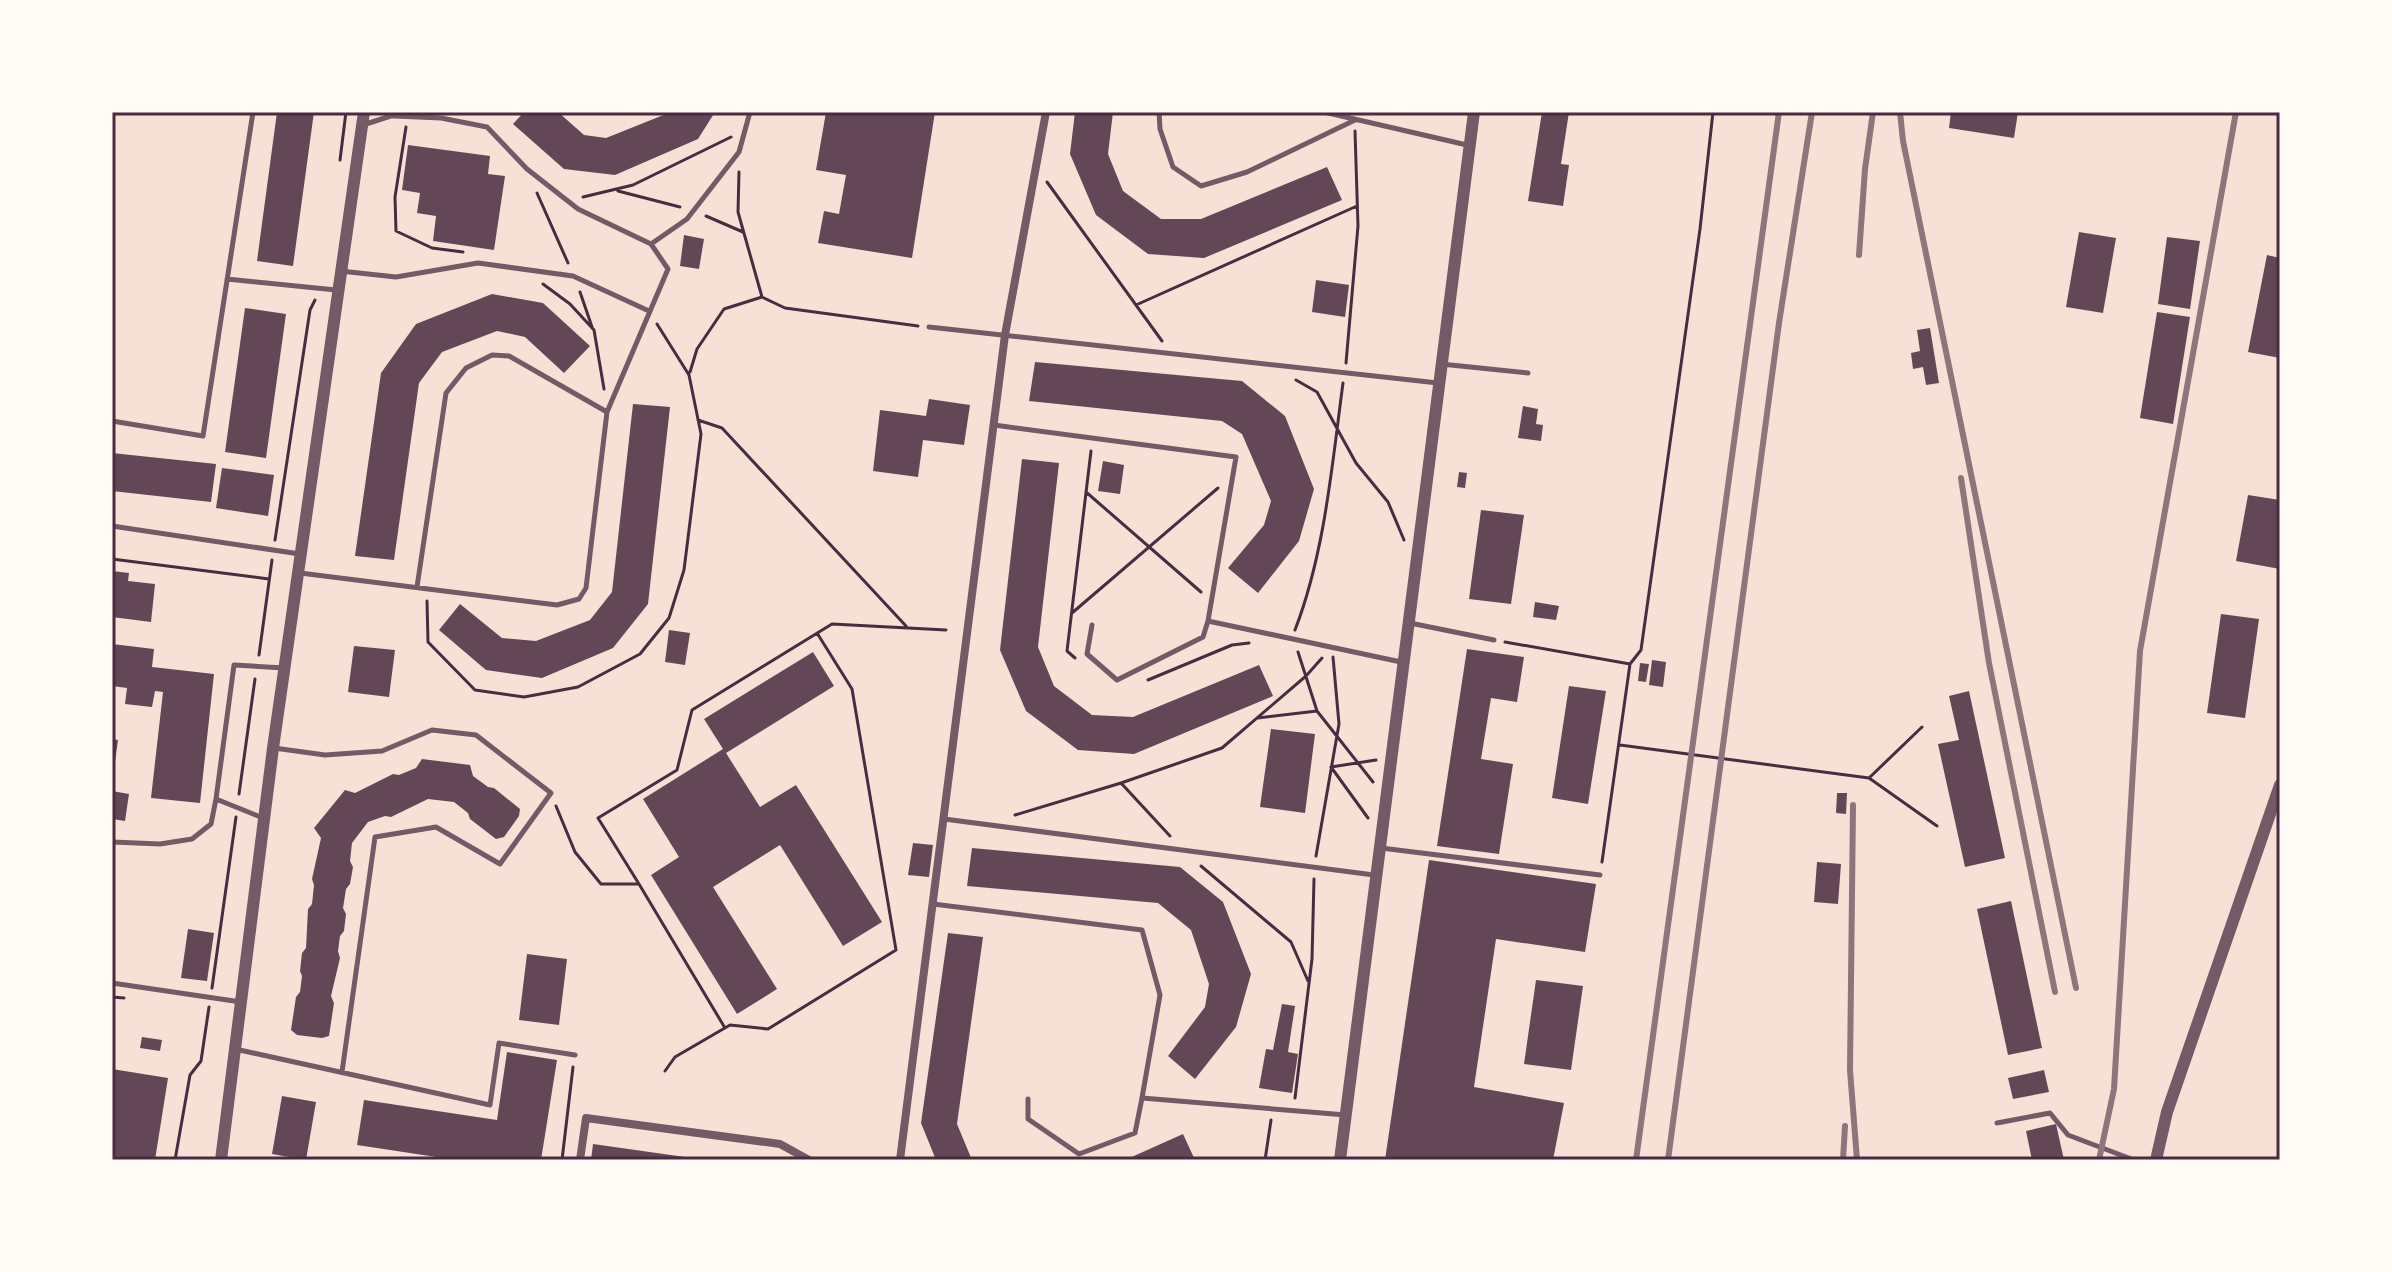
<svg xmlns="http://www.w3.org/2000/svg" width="2392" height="1272" viewBox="0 0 2392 1272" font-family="Roboto,sans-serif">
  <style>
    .building { fill: #644757 }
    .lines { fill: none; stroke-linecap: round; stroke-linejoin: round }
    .path { stroke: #4a2c40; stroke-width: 3 }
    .service { stroke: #755966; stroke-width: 5 }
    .minor { stroke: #755966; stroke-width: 8 }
    .tertiary { stroke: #755966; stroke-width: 12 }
    .rail { stroke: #8f747c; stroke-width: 6 }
    .neatline { fill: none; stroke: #4a2c40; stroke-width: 3 }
  </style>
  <rect width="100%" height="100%" fill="#f7e1d7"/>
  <path class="building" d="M277 112H314L293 266 257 261Z
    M524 112H558L584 135 606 138 671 112H715L698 139 615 175 564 169 513 124Z
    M826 112H935L912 258 818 243 824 211 839 214 846 175 816 170Z
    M1075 112H1113L1108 154 1123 191 1161 219H1201L1327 167 1342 200 1204 258 1148 254 1096 215 1070 154Z
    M1542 112H1569L1561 164 1569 165 1563 206 1528 201Z
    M1951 112H2018L2014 138 1949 128Z
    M408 145 490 156 488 174 505 176 494 250 433 241 436 216 417 213 420 193 402 190Z
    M2079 232 2116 238 2103 313 2066 307Z
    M684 235 704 239 699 269 680 266Z
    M2167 237 2200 241 2190 309 2158 304Z
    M2267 255 2280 258V358L2248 352Z
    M1316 280 1349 285 1345 317 1312 312Z
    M492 294 543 303 590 346 564 373 525 337 497 331 442 352 419 383 394 560 355 556 381 373 416 324Z
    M245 308 286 314 266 458 225 452Z
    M2157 312 2190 317 2173 424 2140 418Z
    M1930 328 1939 383 1926 385 1923 367 1913 369 1911 353 1920 351 1917 330Z
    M1035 362 1242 381 1285 416 1314 489 1299 541 1258 593 1228 568 1264 525 1271 501 1242 434 1222 421 1029 401Z
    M929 399 970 405 964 445 923 440 918 477 873 471 880 410 926 416Z
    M633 404 670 407 648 604 613 648 542 678 486 670 439 630 460 604 502 638 536 641 590 620 612 592Z
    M1523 406 1538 409 1536 424 1543 425 1541 441 1518 438Z
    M112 453 216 464 211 502 112 491Z
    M1022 459 1059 463 1038 647 1054 686 1092 715 1133 717 1259 665 1273 696 1134 754 1078 750 1026 711 1000 650Z
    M1103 461 1124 465 1120 494 1098 491Z
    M222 468 274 475 268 516 216 508Z
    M1459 472 1467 473 1465 488 1457 487Z
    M2248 495 2280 500V569L2236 561Z
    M1481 510 1524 515 1511 604 1469 599Z
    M112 571 129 573 128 581 155 584 151 622 112 617Z
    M1535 602 1559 606 1556 620 1533 617Z
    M2221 614 2259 619 2245 718 2207 713Z
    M669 630 690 633 685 665 665 662Z
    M112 644 154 649 152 667 214 674 200 803 151 798 163 692 155 691 152 707 125 704 127 688 112 686Z
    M354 646 395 650 389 697 348 692Z
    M1467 649 1524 657 1517 702 1491 698 1481 759 1513 764 1499 854 1437 846Z
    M813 652 834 686 726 753 760 807 796 785 882 922 843 946 780 845 713 887 777 989 737 1014 651 875 679 857 643 799 723 749 704 719Z
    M1652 660 1666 662 1663 687 1649 685Z
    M1640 663 1649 664 1646 682 1638 681Z
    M1569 686 1606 691 1588 804 1552 798Z
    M1969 691 2005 858 1965 867 1938 744 1959 740 1949 696Z
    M1271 729 1315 734 1305 813 1260 807Z
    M112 739 118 740 114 769H112Z
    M422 759 470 765 473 776 488 787 494 788 520 809 519 816 504 837 496 839 470 819 468 813 454 802 428 799 391 817 385 816 368 822 352 843 350 861 353 867 350 884 346 889 343 908 346 914 344 931 340 936 338 951 340 958 331 996 334 1003 329 1036 322 1038 297 1035 291 1030 296 997 300 992 302 976 300 971 302 953 306 948 308 909 312 904 314 885 312 879 321 838 314 828 345 790 355 793 393 774 399 775 416 768Z
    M112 791 129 794 125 821 112 819Z
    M1837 793H1847L1846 814 1836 813Z
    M913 843 933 845 929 877 908 875Z
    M972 848 1180 867 1223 902 1251 974 1236 1027 1195 1079 1168 1056 1205 1007 1209 984 1191 930 1158 903 967 886Z
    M1429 860 1596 884 1585 952 1496 939 1474 1087 1564 1103 1553 1160H1385Z
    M1817 862 1841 864 1838 904 1814 902Z
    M2011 901 2042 1048 2008 1055 1977 909Z
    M188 929 214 933 207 981 181 978Z
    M948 933 983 937 957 1124 972 1160H936L921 1123Z
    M527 954 567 959 559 1025 519 1020Z
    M1536 980 1583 986 1571 1070 1524 1064Z
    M1282 1004 1295 1006 1288 1052 1298 1054 1292 1093 1259 1088 1266 1049 1273 1050Z
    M142 1037 162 1040 160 1051 140 1048Z
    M507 1052 557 1060 541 1160H456L357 1145 364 1100 497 1120Z
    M112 1069 168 1078 155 1160 112 1158Z
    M2044 1070 2049 1092 2013 1099 2008 1078Z
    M282 1096 316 1102 306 1160 272 1154Z
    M2056 1124 2064 1160H2032L2026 1131Z
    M1183 1134 1195 1160H1125Z
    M593 1144 692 1158 691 1160H591Z"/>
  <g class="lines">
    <path class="path" d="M406 127 395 197 396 231 432 248 463 252
      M340 160 346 112
      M739 172 738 212 762 297 785 308 918 326
      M1047 182 1162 341
      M618 191 680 207
      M537 193 568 263
      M583 197 633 185 731 137
      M706 216 743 232
      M543 284 570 304 594 330 604 389
      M580 292 592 327
      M1136 305 1357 206
      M1346 363 1358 226 1355 131
      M690 372 697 349 724 309 762 297
      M1296 380 1317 392 1356 463 1388 502 1404 540
      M698 420 722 428 906 626
      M1086 492 1201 592
      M275 540 310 310 315 300
      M112 559 269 579
      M427 601 428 642 475 690 524 697 578 687 640 654 669 618 684 570 701 434 689 375 657 324
      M1072 613 1218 488
      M1295 630C1325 552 1332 465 1343 383
      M1505 642 1630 664 1602 862
      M1298 652 1317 711 1373 782
      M259 655 272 560
      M1075 658 1067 651 1091 451
      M1630 664 1641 650 1700 229 1713 112
      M1148 680 1232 645 1249 643
      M1258 718 1317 711
      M1620 745 1869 778 1937 826
      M1869 778 1922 727
      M1121 783 1170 836
      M239 794 255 679
      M556 806 575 852 601 884H639L725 1028
      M1015 815 1121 783 1222 748 1306 676 1322 658
      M1368 818 1331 767 1376 760
      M1316 856 1339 724 1333 657
      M1201 866 1291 942 1308 981
      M639 884 598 818 677 770 692 710 832 624 946 630
      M212 988 236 817
      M112 997 124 998
      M665 1071 675 1057 730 1025 768 1029 896 950 852 689 817 633
      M1295 1098 1312 959 1314 879
      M175 1160 190 1075 201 1061 209 1007
      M562 1160 573 1067
      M1265 1160 1271 1120"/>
    <path class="service" d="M1159 112 1160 129 1173 167 1201 186 1247 172 1355 120
      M1324 112 1467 145
      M363 125 403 112
      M651 244 687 219 739 152 750 112
      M340 271 396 277 478 263 573 276 649 311
      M227 279 336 290
      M929 327 1438 383
      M1441 364 1528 373
      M112 421 203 436 253 112
      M994 425 1236 457 1208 621 1401 662
      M112 526 300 554
      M300 573 557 605 579 599 586 588 607 412 668 269 651 244 578 209 527 169 487 127 441 118 394 116
      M417 587 446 393 466 368 492 355 509 356 607 412
      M1410 623 1494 640
      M1092 625 1087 654 1117 680 1203 637 1208 621
      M274 748 325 755 382 751 432 730 476 735 551 793 500 864 436 827 375 837 342 1072
      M263 818 216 799 234 665 284 668
      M944 819 1374 875
      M112 842 160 844 192 839 211 824 216 799
      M1381 848 1600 875
      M933 904 1142 930 1160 995 1142 1098 1346 1115
      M112 983 241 1002
      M235 1049 490 1105 499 1043 575 1055
      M1028 1099V1119L1079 1154 1135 1133 1142 1098
      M1997 1123 2050 1113 2068 1135 2134 1160"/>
    <path class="minor" d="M580 1160 586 1118 780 1144 809 1160
      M900 1160 1005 335 1046 112"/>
    <path class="tertiary" d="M221 1160 273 748 364 112
      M1340 1160 1474 112
      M2156 1160 2167 1112 2280 785"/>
    <path class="rail" d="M1900 112 1903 141 2076 988
      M1859 255 1865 169 1873 112
      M1961 478 1989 663 2055 992
      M1853 805 1850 1070 1857 1160
      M1636 1160 1779 112
      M1668 1160 1779 323 1812 112
      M1843 1160 1845 1126
      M2099 1160 2114 1089 2140 651 2236 112"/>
  </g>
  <rect width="2392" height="1272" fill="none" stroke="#fffaf5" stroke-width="228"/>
  <rect x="114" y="114" width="2164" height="1044" class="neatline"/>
</svg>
